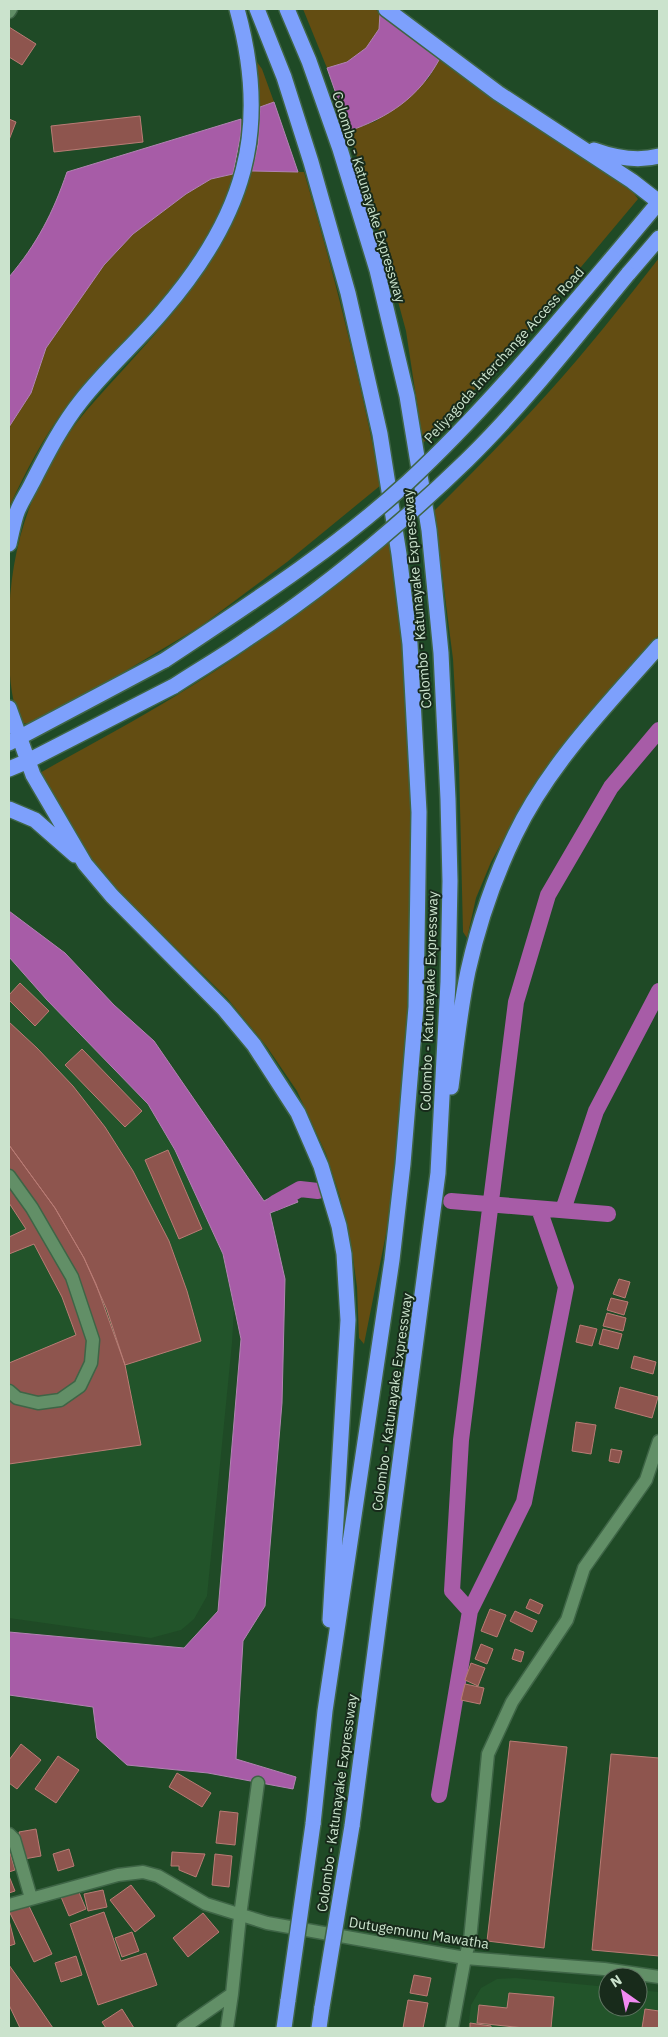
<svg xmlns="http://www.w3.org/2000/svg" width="668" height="2037" viewBox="0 0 668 2037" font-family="'IBM Plex Sans',sans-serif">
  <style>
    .built { fill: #22542a }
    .green { fill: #634d12 }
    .water { fill: #a75ca7; stroke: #b284b2 }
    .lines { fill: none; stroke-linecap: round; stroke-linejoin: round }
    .canal { stroke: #a75ca7; stroke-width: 16 }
    .building { fill: #8e554e; stroke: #b97c75 }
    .minor-casing { stroke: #3e6546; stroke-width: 15 }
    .highway-casing { stroke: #3e6546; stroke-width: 18 }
    .minor { stroke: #628f67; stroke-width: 12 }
    .highway { stroke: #7da0fc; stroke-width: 15 }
    .highway-bridge-casing { stroke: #3e6546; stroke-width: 18; stroke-linecap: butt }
    .highway-bridge { stroke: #7da0fc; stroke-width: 15 }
    .labels { text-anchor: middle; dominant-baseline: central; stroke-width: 4; stroke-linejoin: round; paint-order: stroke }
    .street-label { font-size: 14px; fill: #cbe3cd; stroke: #182b1b }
  </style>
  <rect width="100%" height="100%" fill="#1f4a26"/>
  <path class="built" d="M9 957 47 1000 148 1104 175 1150 223 1254 234 1308 232 1343 207 1596 194 1619 181 1630 151 1638 9 1618Z
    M515 1978 608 1987V2007H638V1990L659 1992V2028H468L471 2005 481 1988 497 1979Z"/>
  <path class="green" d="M303 9H375L380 13 379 29 366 48 347 62 327 68Z
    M439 60 633 192 638 199C568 282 500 367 423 443L406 331 376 220 349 131 376 121 428 79Z
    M257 62 262 69 274 102 260 107Z
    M252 171 304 172C335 275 360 379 381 485L287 562 201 626 77 700 30 724 20 723C8 691 9 660 9 626 9 545 34 473 86 411 118 374 153 339 183 300 215 258 234 219 252 171Z
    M233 174C210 270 125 331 67 406 43 437 26 472 9 507V427L31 393 46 348 73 306 104 265 133 234 186 194 211 179Z
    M659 258V635L577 729 536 781 491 862 476 898 467 938 463 932 459 765 453 659 434 511C473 472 511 434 548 393 587 350 623 304 659 258Z
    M392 538 401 629 411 750 413 915 405 1083 389 1219 364 1344 359 1338 357 1287 353 1258 340 1197 326 1154 297 1091 267 1047 227 998 94 868 38 774C85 747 132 723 177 695 253 649 324 595 392 538Z"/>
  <path class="water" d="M380 13 439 60C418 98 389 117 349 131L327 68 347 62 366 48 379 29Z
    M274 102 298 172 252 171 258 144 260 107Z
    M241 119V133L233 174 211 179 186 194 133 234 104 265 46 348 31 393 9 427V277C37 244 53 213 67 172Z
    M9 911 65 953 114 1005 154 1041 264 1201 290 1187 298 1202 270 1213 285 1279 282 1403 265 1606 243 1641 236 1759 296 1777 293 1789 208 1773 127 1765 97 1738 93 1707 9 1695V1632L184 1648 218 1611 241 1339 223 1254 175 1150 148 1104 47 1000 9 957Z"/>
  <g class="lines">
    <path class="canal" d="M451 1201 608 1214
      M275 1203 300 1189 318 1191
      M563 1210 596 1111 659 991
      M470 1611 452 1591 461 1440 516 1002 548 895 611 787 659 730
      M439 1795 470 1611 524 1502 566 1287 539 1209"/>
  </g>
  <path class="building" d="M9 27 36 44 22 65 9 57Z
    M140 116 143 142 54 152 51 126Z
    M9 119 16 122 9 140Z
    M20 983 49 1011 35 1026 9 1000V995Z
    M9 1022 37 1048 73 1086 105 1127 133 1171 169 1241 187 1291 201 1341 125 1365 107 1310 84 1258 55 1208 9 1145Z
    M82 1049 142 1111 125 1127 65 1065Z
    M9 1145 55 1208 84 1258 96 1284 125 1365 141 1445 9 1464V1363L76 1335 62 1297 34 1244 9 1254V1237L26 1229 9 1203Z
    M168 1150 202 1229 179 1239 145 1160Z
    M619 1279 630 1282 625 1298 613 1294Z
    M611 1298 628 1302 624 1315 607 1310Z
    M607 1313 626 1318 623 1331 603 1326Z
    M580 1325 597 1329 592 1346 576 1342Z
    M603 1329 622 1334 618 1349 599 1344Z
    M634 1356 656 1362 653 1374 631 1368Z
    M620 1387 658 1397 652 1418 615 1408Z
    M576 1422 596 1425 591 1454 572 1451Z
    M611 1449 622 1451 619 1463 609 1461Z
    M530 1599 543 1605 539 1614 526 1608Z
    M490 1609 506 1615 497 1637 481 1631Z
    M515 1611 537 1621 532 1632 510 1621Z
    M481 1644 493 1649 487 1664 475 1659Z
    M515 1649 524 1652 521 1662 512 1659Z
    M471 1663 485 1668 478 1686 465 1680Z
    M465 1684 484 1688 480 1704 461 1700Z
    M510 1741 567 1747 544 1948 487 1941Z
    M21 1744 41 1760 17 1789 9 1783V1760Z
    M611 1754 659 1758V1956L592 1950Z
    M58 1756 79 1770 56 1803 35 1789Z
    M177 1773 211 1793 202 1807 169 1787Z
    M220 1811 238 1813 235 1845 216 1843Z
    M36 1829 41 1856 24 1859 19 1832Z
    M9 1849 15 1870 9 1872Z
    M69 1849 74 1866 58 1871 53 1854Z
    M172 1852 205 1854 196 1877 179 1870V1866H171Z
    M215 1854 232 1856 229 1887 212 1885Z
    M9 1876 15 1891 9 1893Z
    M131 1885 155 1916 135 1932 110 1900Z
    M78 1890 86 1909 69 1916 61 1897Z
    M103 1890 107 1907 88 1911 84 1894Z
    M27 1902 52 1954 34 1962 9 1911Z
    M104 1912 121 1961 146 1953 157 1985 98 2005 70 1924Z
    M203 1913 219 1932 188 1957 173 1938Z
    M9 1920 15 1944 9 1946Z
    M132 1932 139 1951 122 1957 115 1938Z
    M76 1956 82 1975 61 1982 55 1963Z
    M9 1965 36 2003 53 2028H20L9 2005Z
    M414 1975 431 1978 427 1996 410 1993Z
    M509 1993 554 1997 551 2028H524L477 2023 479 2005 507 2008Z
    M408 2000 428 2003 423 2028H403Z
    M122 2009 134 2028H106L102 2022Z
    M645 2009 659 2011V2028H642Z
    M470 2023 491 2026V2028H470Z"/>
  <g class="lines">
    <defs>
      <path id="minor" d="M9 12 11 9
        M9 1176 32 1208 72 1277 93 1340 91 1363 80 1386 60 1400 38 1403 17 1398 9 1391
        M9 1834 14 1839 31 1898
        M9 1905 118 1875 143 1872 158 1876 206 1904 267 1923 465 1958 604 1969 659 1977
        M183 2028 232 1994 240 1916 258 1783
        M227 2028 232 1994
        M452 2028 465 1958 470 1940 488 1754 512 1702 567 1620 584 1568 646 1480 659 1441"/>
      <path id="highway" d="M257 9 284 77 311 162 348 293 380 434 399 554 410 644 419 812 416 1007 403 1164 392 1260 325 1711 313 1824
        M287 9 309 61 340 149 377 270 407 396 429 530 441 653 448 799 450 881 448 982 438 1173 352 1826
        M386 9 498 93 632 181 659 202
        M594 150C616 158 637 162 659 156
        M612 258 659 202
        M628 274 659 238
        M9 544C11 535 13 525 16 515 19 505 26 495 31 485 46 456 61 426 81 401 106 369 137 342 163 311 244 217 271 131 237 9
        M9 708 33 775 85 864 112 896 224 1009 254 1045 298 1113 321 1166 339 1226 344 1254 348 1320 330 1620
        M9 743 165 660
        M9 769 28 761 174 686
        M9 809 35 820 75 855
        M451 1087C456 1049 460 1009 468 971 478 926 495 876 515 835 549 764 608 704 659 646
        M284 2028 288 2000
        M319 2028 322 2007"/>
    </defs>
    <use href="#minor" class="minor-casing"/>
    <use href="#highway" class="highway-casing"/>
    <use href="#minor" class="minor"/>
    <use href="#highway" class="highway"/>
    <defs>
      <path id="highway-bridge" d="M165 660C248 605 334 550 408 482 482 413 547 335 612 258
        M174 686C198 670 223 656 247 639 326 587 400 525 467 460 526 402 576 337 628 274
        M288 2000 313 1824
        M322 2007 352 1826"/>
    </defs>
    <use href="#highway-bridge" class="highway-bridge-casing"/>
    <use href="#highway-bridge" class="highway-bridge"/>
  </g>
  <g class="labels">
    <g class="street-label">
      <text transform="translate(369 197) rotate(73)">Colombo - Katunayake Expressway</text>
      <text transform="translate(504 355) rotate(-48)">Peliyagoda Interchange Access Road</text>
      <text transform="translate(417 599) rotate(-95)">Colombo - Katunayake Expressway</text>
      <text transform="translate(429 1001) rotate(-88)">Colombo - Katunayake Expressway</text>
      <text transform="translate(392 1402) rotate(-82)">Colombo - Katunayake Expressway</text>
      <text transform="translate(337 1803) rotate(-82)">Colombo - Katunayake Expressway</text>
      <text transform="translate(419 1933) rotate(9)">Dutugemunu Mawatha</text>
    </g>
  </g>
  <rect width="668" height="2037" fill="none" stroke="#cbe3cd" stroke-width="20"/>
  <g transform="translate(623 1992) rotate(327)"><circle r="24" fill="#182b1b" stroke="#607562"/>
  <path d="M0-4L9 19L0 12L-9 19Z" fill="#f28af2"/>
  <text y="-8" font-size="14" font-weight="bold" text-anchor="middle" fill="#cbe3cd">N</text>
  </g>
</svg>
